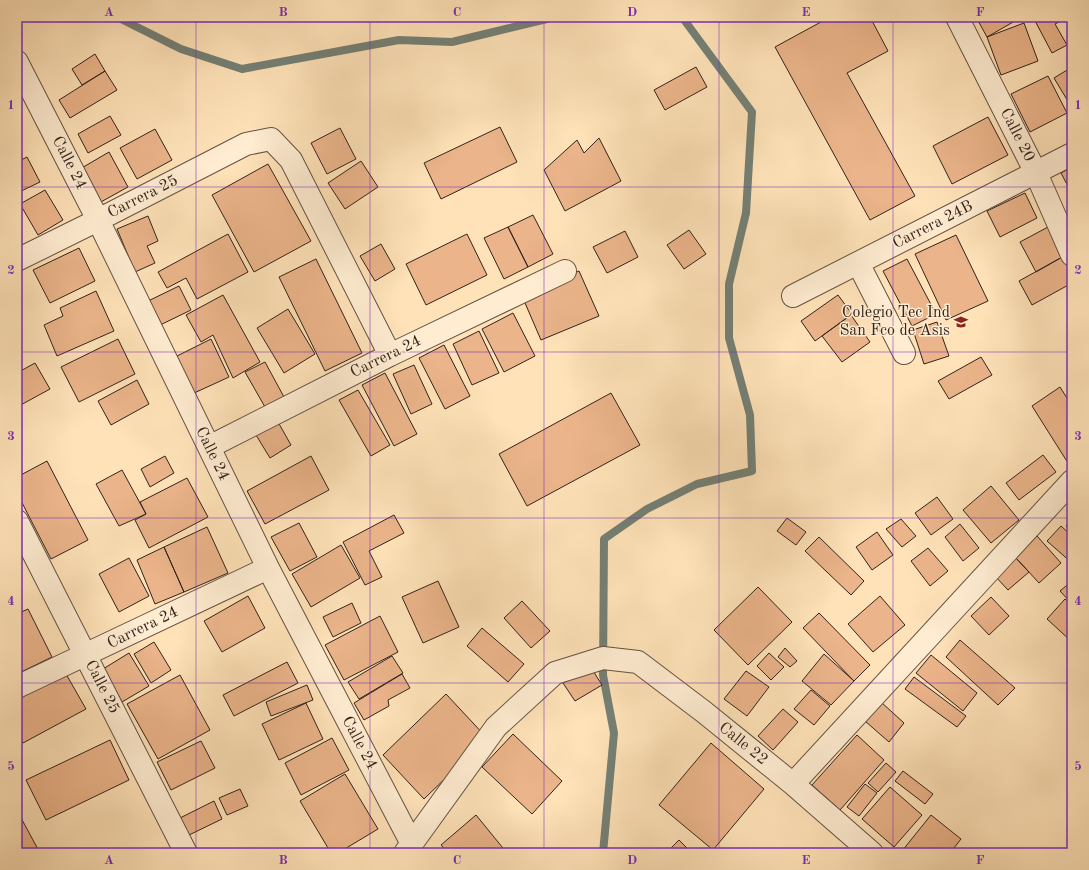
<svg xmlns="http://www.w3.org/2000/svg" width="1089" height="870" viewBox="0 0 1089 870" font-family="'Old Standard TT',serif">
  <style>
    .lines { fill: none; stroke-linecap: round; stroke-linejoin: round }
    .stream { stroke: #748075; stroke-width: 8 }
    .building { fill: #ebb48a; stroke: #32231c }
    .minor-casing { stroke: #655343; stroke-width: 24 }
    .minor { stroke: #ffecd1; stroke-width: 22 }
    .grid { fill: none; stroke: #7b2cbf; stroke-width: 1; stroke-opacity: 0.55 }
    .labels { text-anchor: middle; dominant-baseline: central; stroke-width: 3; stroke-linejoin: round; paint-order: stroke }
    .street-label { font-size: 16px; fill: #32231c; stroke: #ffecd1 }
    .poi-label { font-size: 16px; fill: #32231c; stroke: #ffecd1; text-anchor: end }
    .neatline { fill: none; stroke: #7b2cbf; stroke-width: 1.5 }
    .grid-label { font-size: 13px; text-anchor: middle; font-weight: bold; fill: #7b2cbf }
  </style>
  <rect width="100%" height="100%" fill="#ffe2b8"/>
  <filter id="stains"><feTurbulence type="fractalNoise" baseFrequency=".005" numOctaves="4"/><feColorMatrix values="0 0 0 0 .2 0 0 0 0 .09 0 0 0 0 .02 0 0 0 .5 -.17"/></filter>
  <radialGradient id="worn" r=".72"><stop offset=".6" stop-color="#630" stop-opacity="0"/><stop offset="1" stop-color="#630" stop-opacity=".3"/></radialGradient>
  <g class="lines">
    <path class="stream" d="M117 17 181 49 242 69 399 40 452 42 555 17
      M603 853 614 733 603 675 604 539 647 509 697 484 752 471 750 415 729 338V284L746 213 752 112 682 17"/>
  </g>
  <path class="building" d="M830 17H870L888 51 847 73 915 196 870 220 775 47Z
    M976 17H1022L987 37Z
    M1033 17H1069L1055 24 1067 45 1052 53Z
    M1024 23 1038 61 1001 75 987 37Z
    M95 54 105 71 82 85 72 69Z
    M696 67 707 87 665 110 654 90Z
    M1072 67V108L1054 78Z
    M105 71 117 90 70 118 59 100Z
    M1048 76 1067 113 1030 132 1011 94Z
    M110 116 121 135 88 153 78 134Z
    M988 117 1008 155 952 184 933 146Z
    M500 127 517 162 441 199 424 163Z
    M340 128 356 159 327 174 311 143Z
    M155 129 172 160 137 179 120 148Z
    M599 138 621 181 565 211 544 170 577 140 584 153Z
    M109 152 128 187 99 203 80 169Z
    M27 157 40 182 17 193V162Z
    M361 161 378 187 345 209 328 183Z
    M268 164 311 241 254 272 212 195Z
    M1072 167V194L1061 173Z
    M45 190 63 220 38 235 20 204Z
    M1025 193 1037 218 1000 237 987 211Z
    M533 215 553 254 528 267 508 227Z
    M148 216 158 241 147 246 155 263 135 272 117 229Z
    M508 227 528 267 504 279 484 238Z
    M1048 227 1064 256 1036 272 1020 242Z
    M689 230 706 254 684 269 667 245Z
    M625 231 638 257 607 273 593 247Z
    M228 234 248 272 197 299 186 278 167 288 158 272Z
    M467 234 487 275 426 305 406 264Z
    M956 235 988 301 946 320 915 254Z
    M381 244 395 269 375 281 360 256Z
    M79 248 95 281 50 303 33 270Z
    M1064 256 1072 271V283L1032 305 1019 281Z
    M316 259 362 353 325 371 279 277Z
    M907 259 936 314 912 326 883 271Z
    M579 271 599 316 541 340 522 296Z
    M179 286 191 310 156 327 144 303Z
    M96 291 114 331 57 356 44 325 63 316 60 308Z
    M223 295 260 362 233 378 213 335 201 342 186 315Z
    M838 295 852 314 815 341 801 321Z
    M288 309 315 354 284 373 257 328Z
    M513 313 535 356 504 372 482 329Z
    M851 315 870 342 842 362 822 336Z
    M937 322 949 356 924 364 913 330Z
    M479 331 499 373 472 385 453 344Z
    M118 339 135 374 79 402 61 367Z
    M211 339 229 377 192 394 175 357Z
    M444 345 470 396 445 409 419 358Z
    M981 357 992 375 949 399 938 381Z
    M265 362 284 397 265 407 245 372Z
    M35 363 50 389 17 407V373Z
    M414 365 432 404 411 414 393 374Z
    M385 373 417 434 394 446 362 385Z
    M137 380 149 404 111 425 98 401Z
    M1060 387 1072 406V460L1068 463 1032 406Z
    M358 390 390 445 371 456 339 400Z
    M611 393 640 445 527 506 499 454Z
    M278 422 291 445 270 458 256 435Z
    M1043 455 1056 472 1019 500 1006 483Z
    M165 456 174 473 150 487 141 469Z
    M311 456 329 490 265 524 247 491Z
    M47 461 88 540 51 559 17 493V477Z
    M122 470 146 514 119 526 96 484Z
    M187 478 208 517 149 548 135 520 146 514 140 502Z
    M991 486 1019 520 991 543 963 510Z
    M937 497 953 519 931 535 915 513Z
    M394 515 404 533 369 551 382 577 365 585 343 542Z
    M787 518 806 532 796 545 777 531Z
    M901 519 916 536 902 547 886 529Z
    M1072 519V531L1066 526Z
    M299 523 317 557 290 571 271 537Z
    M960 524 979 548 963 561 945 537Z
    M1061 526 1072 536V563L1047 541Z
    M207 527 228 573 184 592 164 547Z
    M877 532 893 555 872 570 856 547Z
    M1037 536 1061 563 1039 583 1015 557Z
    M819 537 864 581 851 595 805 551Z
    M341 545 360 578 311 607 292 574Z
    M164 547 184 592 155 604 137 560Z
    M928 548 948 571 930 586 911 561Z
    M1015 557 1029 572 1008 590 994 575Z
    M129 558 149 596 119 612 99 574Z
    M438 581 459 627 423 643 402 597Z
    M1072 581V604L1060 591Z
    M758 587 792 622 748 665 714 630Z
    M248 596 265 628 222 652 204 621Z
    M880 596 905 625 873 652 848 624Z
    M991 597 1009 616 989 635 971 616Z
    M1065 599 1072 605V642L1047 619Z
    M522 601 550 631 531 648 504 618Z
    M352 603 361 623 333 637 323 617Z
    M28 609 52 657 17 674V614Z
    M819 613 870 665 854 681 803 628Z
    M380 616 398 652 344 680 325 645Z
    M482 628 524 664 508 682 467 646Z
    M960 640 1015 688 998 705 946 657Z
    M154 642 171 670 151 683 134 654Z
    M785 648 797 661 790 667 778 657Z
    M129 653 149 686 122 702 103 669Z
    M769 653 784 667 771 680 757 666Z
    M824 654 854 681 831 705 802 681Z
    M931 655 977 693 963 711 916 673Z
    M392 656 403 673 359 699 348 682Z
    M287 662 298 683 234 716 223 695Z
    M590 666 602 685 575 701 563 683Z
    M746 671 769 687 747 716 724 699Z
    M66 674 86 709 23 743 17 732V700Z
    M402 674 410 688 388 700 389 706 364 720 354 703Z
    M180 675 210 730 158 759 127 704Z
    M914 677 966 716 957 727 905 689Z
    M307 685 313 700 271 716 266 702Z
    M811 690 830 706 814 725 794 709Z
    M446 694 487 738 424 799 383 755Z
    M881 702 904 723 889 742 865 721Z
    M306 703 323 739 279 760 262 724Z
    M783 709 798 722 773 750 758 736Z
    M513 734 562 781 532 814 482 767Z
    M857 735 884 760 840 810 812 785Z
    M332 738 349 770 301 795 285 763Z
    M110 740 129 780 46 820 26 780Z
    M201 741 215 768 171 790 157 762Z
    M711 743 764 789 713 850 659 805Z
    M886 763 896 772 878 792 868 783Z
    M903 771 933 794 925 804 895 781Z
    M345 774 378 829 338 853H331L300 801Z
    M865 784 877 793 859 816 847 807Z
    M890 787 922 815 894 847 862 819Z
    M240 789 248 806 227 815 219 798Z
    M214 801 222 819 187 836 178 819Z
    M476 815 507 853H448L441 845Z
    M931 815 961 839 950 853H905L902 851Z
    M20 816 40 853H17V818Z
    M679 840 692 853H666Z"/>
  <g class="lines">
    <defs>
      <path id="minor" d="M957 17 1036 173 1072 255
        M17 62 98 220 268 568 412 844
        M17 260 98 220 246 144 271 139 291 160 390 355
        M858 263 904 353
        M793 296 1072 154
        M209 447 390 355 565 271
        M17 521 186 853
        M17 687 268 568
        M793 784 1072 481
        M405 853 496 727 555 673 603 658 638 662 704 712 793 784 872 853"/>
    </defs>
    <use href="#minor" class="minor-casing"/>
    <use href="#minor" class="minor"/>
  </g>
  <path class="grid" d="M196 17V853M370 17V853M544 17V853M719 17V853M893 17V853M17 187H1072M17 352H1072M17 518H1072M17 683H1072"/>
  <defs>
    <symbol id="school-bare" viewBox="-9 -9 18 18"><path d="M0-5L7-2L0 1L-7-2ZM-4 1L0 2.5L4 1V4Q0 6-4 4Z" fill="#8f2418" stroke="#ffecd1" stroke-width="2.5" paint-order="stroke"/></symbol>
  </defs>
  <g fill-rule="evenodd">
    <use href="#school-bare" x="951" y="312" width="20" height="20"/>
  </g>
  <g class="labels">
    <g class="street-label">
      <text transform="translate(1017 135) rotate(63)">Calle 20</text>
      <text transform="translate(69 163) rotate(63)">Calle 24</text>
      <text transform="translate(143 197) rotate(-27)">Carrera 25</text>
      <text transform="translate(933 225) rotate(-27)">Carrera 24B</text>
      <text transform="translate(386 357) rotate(-26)">Carrera 24</text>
      <text transform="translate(212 454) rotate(64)">Calle 24</text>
      <text transform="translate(143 628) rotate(-26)">Carrera 24</text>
      <text transform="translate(102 687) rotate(63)">Calle 25</text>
      <text transform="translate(359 743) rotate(62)">Calle 24</text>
      <text transform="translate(743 744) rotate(39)">Calle 22</text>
    </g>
    <g class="poi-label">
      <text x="950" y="313">Colegio Tec Ind<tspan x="950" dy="18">San Fco de Asis</tspan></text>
    </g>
  </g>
  <rect width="1089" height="870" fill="none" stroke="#ffe2b8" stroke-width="44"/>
  <rect x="22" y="22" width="1045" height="826" class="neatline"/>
  <g class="grid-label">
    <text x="109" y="16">A</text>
    <text x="283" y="16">B</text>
    <text x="457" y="16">C</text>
    <text x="632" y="16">D</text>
    <text x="806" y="16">E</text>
    <text x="980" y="16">F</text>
    <text x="11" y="109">1</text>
    <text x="1078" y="109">1</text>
    <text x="11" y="274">2</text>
    <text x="1078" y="274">2</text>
    <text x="11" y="440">3</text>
    <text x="1078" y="440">3</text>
    <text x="11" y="605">4</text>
    <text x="1078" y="605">4</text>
    <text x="11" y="770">5</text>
    <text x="1078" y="770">5</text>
    <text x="109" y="864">A</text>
    <text x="283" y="864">B</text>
    <text x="457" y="864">C</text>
    <text x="632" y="864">D</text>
    <text x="806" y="864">E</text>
    <text x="980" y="864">F</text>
  </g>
  <rect width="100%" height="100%" filter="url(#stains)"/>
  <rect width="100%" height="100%" fill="url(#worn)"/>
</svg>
